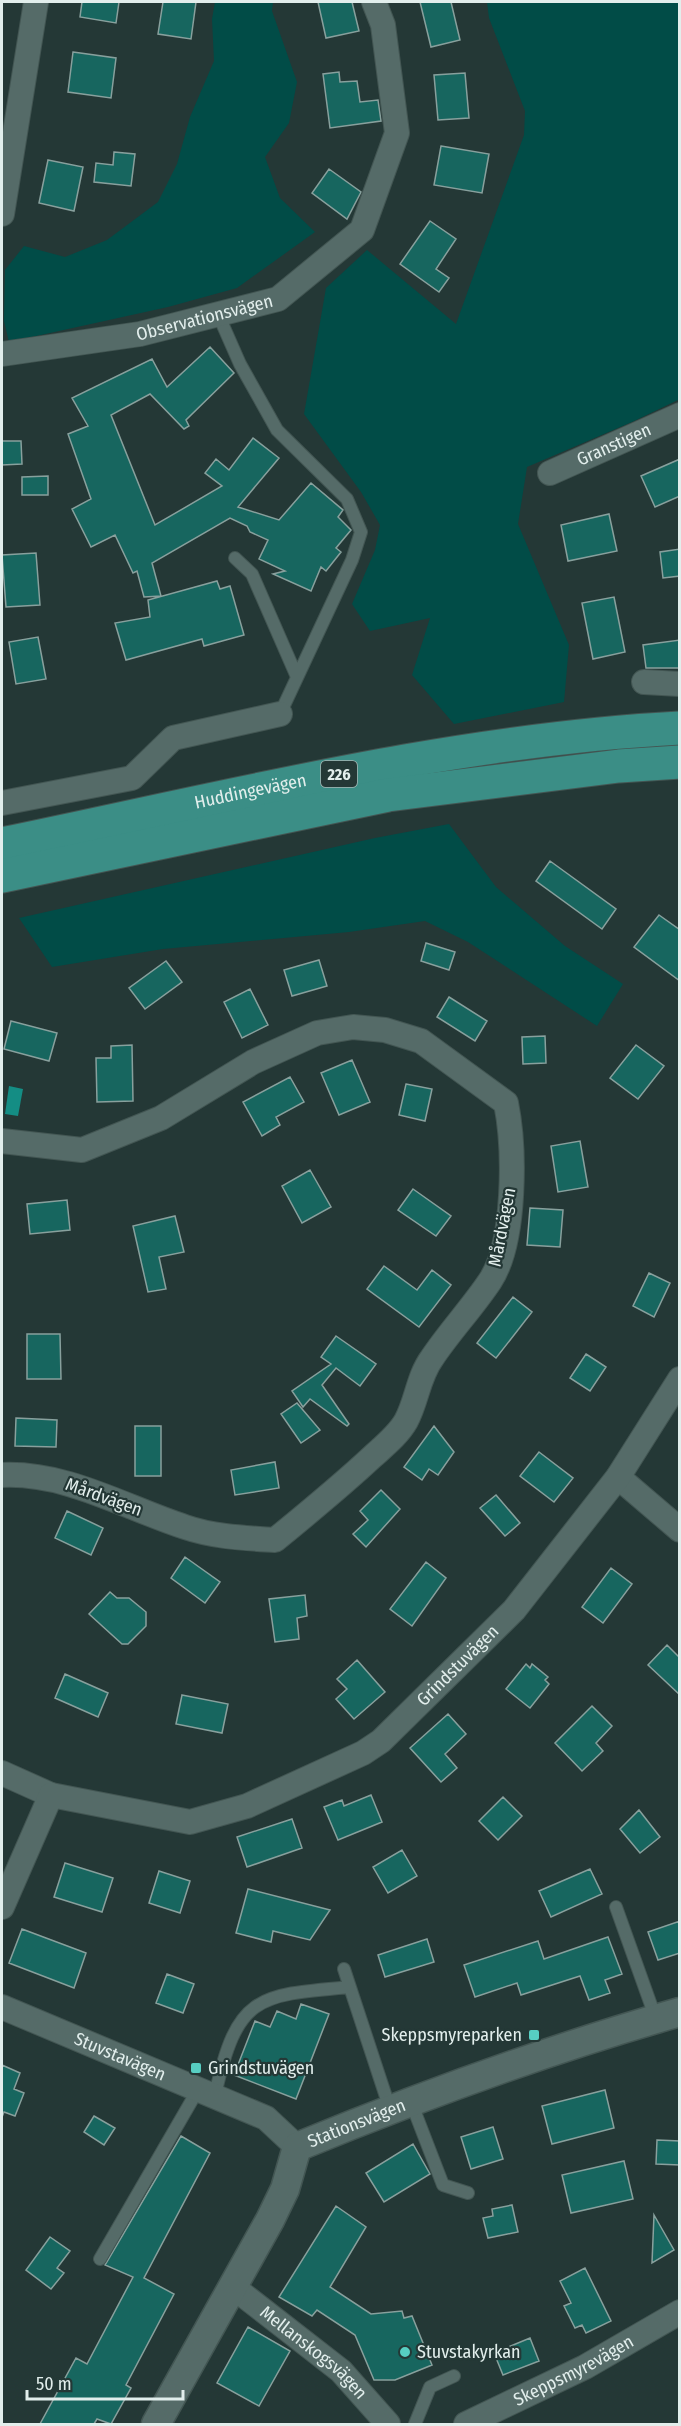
<svg xmlns="http://www.w3.org/2000/svg" width="681" height="2426" viewBox="0 0 681 2426" font-family="'Fira Sans Condensed',sans-serif">
  <style>
    .green { fill: #014c47 }
    .water { fill: #148d84 }
    .building { fill: #17665f; stroke: #88a09d; stroke-width: 1.5 }
    .lines { fill: none; stroke-linecap: round; stroke-linejoin: round }
    .service-casing { stroke: #435653; stroke-width: 14 }
    .minor-casing { stroke: #435653; stroke-width: 26 }
    .tertiary-casing { stroke: #435653; stroke-width: 31 }
    .primary-casing { stroke: #435653; stroke-width: 35 }
    .service { stroke: #556b68; stroke-width: 12 }
    .minor { stroke: #556b68; stroke-width: 24 }
    .tertiary { stroke: #556b68; stroke-width: 28 }
    .primary { stroke: #3b8e86; stroke-width: 33 }
    .poi-dot { fill: #57cec2; stroke: #243836; stroke-width: 2 }
    .labels { text-anchor: middle; dominant-baseline: central; stroke-width: 4.5; stroke-linejoin: round; paint-order: stroke }
    .shield { fill: #243836; stroke: #a9b7b5; stroke-width: 1.5 }
    .shield-label { font-size: 16px; font-weight: bold; fill: #e2eeec }
    .street-label { font-size: 18px; fill: #e2eeec; stroke: #243836 }
    .poi-label { font-size: 18px; fill: #e2eeec; stroke: #243836; text-anchor: start }
  </style>
  <rect width="100%" height="100%" fill="#243836"/>
  <path class="green" d="M215 2H273L272 11 297 82 289 123 265 157 280 198 315 232 237 288 168 307 9 342 4 321 5 270 24 246 65 257 107 240 158 202 177 164 190 117 214 61 212 19Z
    M487 2H679L680 399 632 422 527 467 518 524 569 645 564 702 454 724 412 675 430 618 370 631 352 604 375 550 380 525 361 492 304 414 326 288 367 250 456 324 524 135 525 111 489 18Z
    M449 824 496 887 565 946 623 984 597 1026 468 942 425 921 349 932 163 949 52 967 19 918 375 838Z"/>
  <path class="water" d="M9 1086 23 1089 18 1116 5 1114Z"/>
  <path class="building" d="M82 2H119L116 23 80 17Z
    M163 2H196L191 39 158 34Z
    M318 2H352L359 31 326 38Z
    M420 2H451L460 40 431 47Z
    M73 52 116 58 111 98 68 92Z
    M339 72 340 82 357 81 360 102 378 100 381 121 330 128 323 74Z
    M465 73 469 118 438 120 434 75Z
    M441 146 489 154 482 193 434 185Z
    M114 152 135 154 131 186 94 182 96 163 113 165Z
    M48 160 83 167 74 211 39 203Z
    M329 169 361 192 347 219 312 193Z
    M430 221 456 239 436 269 449 278 439 292 400 264Z
    M210 347 234 373 186 420 189 426 184 429 150 394 111 415 155 525 222 486 205 473 216 459 229 470 253 438 279 458 238 507 279 520 311 483 343 510 338 517 351 530 336 548 341 552 326 571 321 567 311 591 273 574 285 571 259 559 268 540 250 532 247 526 230 518 152 563 161 596 144 597 137 571 133 573 115 535 91 547 72 509 91 499 68 434 88 426 72 398 152 359 167 387Z
    M2 441H21L22 464 2 465Z
    M680 459V496L655 507 641 476Z
    M48 476V495H22V477Z
    M609 514 617 551 568 561 561 525Z
    M680 549V576L663 578 660 552Z
    M36 553 40 605 6 607 2 555Z
    M217 581 220 589 230 586 244 635 204 646 202 639 126 660 115 623 150 617 148 600Z
    M614 597 625 652 593 659 582 603Z
    M38 637 46 679 16 684 9 642Z
    M680 640V668H646L643 645Z
    M550 861 616 909 602 929 536 881Z
    M659 915 680 930V981L634 947Z
    M426 943 455 952 449 970 421 961Z
    M319 960 327 986 292 996 284 970Z
    M166 961 182 982 145 1009 129 988Z
    M250 989 268 1025 242 1038 224 1002Z
    M449 997 487 1021 475 1041 437 1017Z
    M11 1021 57 1033 49 1061 4 1049Z
    M545 1036 546 1063 523 1064 522 1037Z
    M132 1045 133 1101 97 1102 96 1058H111V1046Z
    M636 1045 664 1066 638 1099 610 1078Z
    M352 1060 370 1102 339 1115 321 1073Z
    M290 1077 304 1102 276 1117 280 1125 262 1136 243 1102Z
    M406 1084 432 1089 425 1121 399 1115Z
    M580 1141 588 1187 558 1192 551 1146Z
    M310 1170 331 1207 302 1223 282 1186Z
    M413 1189 451 1216 436 1236 398 1210Z
    M67 1200 70 1230 30 1234 27 1204Z
    M530 1208 563 1210 560 1247 527 1245Z
    M175 1216 184 1252 159 1257 166 1289 148 1292 133 1226Z
    M384 1266 417 1290 432 1270 451 1285 419 1327 367 1289Z
    M649 1273 670 1283 654 1317 633 1306Z
    M513 1297 532 1312 496 1358 477 1343Z
    M27 1334H60L61 1379H27Z
    M336 1336 376 1364 360 1386 336 1368 322 1385 349 1424 347 1426 310 1399 303 1407 292 1391 331 1364 321 1357Z
    M586 1354 606 1367 590 1391 570 1378Z
    M297 1403 320 1430 301 1443 281 1414Z
    M16 1418 57 1420 56 1447 15 1446Z
    M135 1426H161V1476H135Z
    M434 1426 454 1452 438 1475 429 1469 422 1480 404 1467Z
    M539 1452 573 1478 554 1502 520 1476Z
    M275 1462 279 1488 235 1495 231 1470Z
    M381 1490 400 1509 366 1547 353 1534 368 1520 360 1511Z
    M496 1495 520 1523 505 1536 480 1508Z
    M67 1511 103 1528 91 1555 55 1538Z
    M185 1557 220 1582 205 1603 171 1578Z
    M426 1562 446 1578 412 1626 390 1609Z
    M611 1568 632 1584 603 1623 582 1607Z
    M110 1592 117 1598H129L146 1612V1626L128 1644H122L89 1614Z
    M305 1595 307 1616 297 1618 299 1639 275 1642 269 1599Z
    M667 1645 680 1658V1695L648 1665Z
    M357 1660 385 1692 354 1719 336 1699 347 1689 337 1679Z
    M526 1664 530 1668 532 1664 548 1677 545 1680 549 1684 530 1708 506 1689Z
    M65 1674 108 1693 98 1717 55 1698Z
    M182 1695 228 1704 222 1733 176 1724Z
    M592 1706 612 1726 596 1743 603 1751 582 1771 555 1743Z
    M448 1714 466 1734 445 1754 457 1768 441 1782 410 1748Z
    M371 1795 382 1822 338 1840 324 1807 342 1800 344 1806Z
    M503 1797 522 1816 498 1840 479 1821Z
    M639 1810 660 1837 640 1853 620 1829Z
    M292 1819 302 1848 247 1867 237 1837Z
    M402 1850 417 1876 388 1893 373 1867Z
    M65 1863 113 1878 102 1912 54 1897Z
    M590 1869 602 1894 551 1917 539 1891Z
    M159 1871 190 1881 180 1913 149 1903Z
    M248 1889 330 1910 310 1940 273 1931 271 1942 236 1933Z
    M680 1921V1953L658 1960 648 1932Z
    M22 1929 86 1953 74 1988 9 1963Z
    M608 1937 622 1974 605 1980 610 1993 589 2000 580 1976 521 1995 517 1983 475 1997 464 1965 538 1941 544 1959Z
    M427 1939 434 1962 385 1977 378 1955Z
    M167 1974 194 1984 183 2013 156 2003Z
    M301 2004 329 2014 296 2099 234 2075 255 2021 270 2027 277 2011 296 2019Z
    M2 2065 20 2073 14 2089 24 2093 15 2116 4 2112 2 2117Z
    M605 2090 614 2128 552 2144 542 2106Z
    M94 2116 115 2128 104 2145 84 2132Z
    M493 2127 503 2159 471 2169 461 2137Z
    M181 2136 210 2153 144 2278 174 2294 126 2385 131 2388 111 2424 97 2419 94 2424H40L76 2358 87 2364 133 2277 105 2265Z
    M657 2140 680 2141V2165L656 2164Z
    M413 2144 430 2174 384 2202 366 2173Z
    M624 2161 633 2199 571 2213 562 2175Z
    M512 2205 518 2232 488 2238 483 2218 493 2216 492 2209Z
    M336 2206 366 2227 330 2287 371 2314 402 2311 404 2318 412 2316 432 2365 395 2380H374L355 2335 317 2310 312 2316 279 2297Z
    M654 2215 674 2250 652 2263Z
    M50 2237 70 2251 57 2268 64 2273 51 2289 26 2270Z
    M585 2268 611 2321 586 2333 582 2325 575 2328 564 2306 571 2303 560 2281Z
    M248 2327 290 2351 259 2406 217 2383Z
    M530 2338 539 2361 503 2375 494 2353Z"/>
  <g class="lines">
    <defs>
      <path id="service" d="M218 314 240 364 277 430 347 499 361 532 352 560 280 714
        M235 558 252 574 297 677
        M616 1907 656 2019
        M344 1969 390 2109
        M215 2095C237 1996 256 1995 350 1987
        M411 2102 443 2185 468 2193
        M100 2259 199 2088
        M415 2424 430 2387 454 2376"/>
      <g id="minor">
        <path d="M2 214 36 2"/>
        <path id="s1" d="M2 354 140 334 278 299 362 230 397 133 383 25 374 2"/>
        <path id="s2" d="M550 473 680 415"/>
        <path d="M644 682 680 684"/>
        <path d="M2 803 132 778 173 738 280 714"/>
        <path d="M2 1141 82 1150 161 1118 253 1062 317 1033 353 1027 385 1030 421 1041 506 1103C515 1148 516 1242 490 1281 472 1308 450 1331 432 1358 418 1377 417 1401 406 1421 398 1435 384 1446 372 1457 341 1486 308 1513 275 1540 244 1538 214 1537 185 1527 124 1507 66 1472 2 1475"/>
        <path d="M618 1477 680 1530"/>
        <path d="M2 1773 51 1795"/>
        <path id="s3" d="M2 1907 51 1795 190 1822 247 1806 363 1753 381 1741 514 1610 618 1477 680 1379"/>
        <path id="s4" d="M2 2007 266 2118 297 2147"/>
        <path id="s5" d="M233 2287 341 2371 388 2424"/>
        <path id="s6" d="M466 2424 585 2367 680 2312"/>
      </g>
      <g id="tertiary">
        <path id="s7" d="M156 2424 270 2220 285 2189 297 2147C421 2096 550 2049 680 2012"/>
      </g>
      <g id="primary">
        <path id="s8" d="M2 844C225 798 451 740 680 728"/>
        <path d="M2 876 388 795 619 766 680 762"/>
      </g>
    </defs>
    <use href="#service" class="service-casing"/>
    <use href="#minor" class="minor-casing"/>
    <use href="#tertiary" class="tertiary-casing"/>
    <use href="#primary" class="primary-casing"/>
    <use href="#service" class="service"/>
    <use href="#minor" class="minor"/>
    <use href="#tertiary" class="tertiary"/>
    <use href="#primary" class="primary"/>
  </g>
  <g class="poi-dot">
    <rect x="528" y="2029" width="12" height="12" rx="3"/>
    <rect x="190" y="2062" width="12" height="12" rx="3"/>
    <circle cx="405" cy="2352" r="6"/>
  </g>
  <g class="labels">
    <rect class="shield" x="321" y="761" width="36" height="26" rx="4.5"/>
    <g class="shield-label">
      <text x="339" y="774">226</text>
    </g>
    <g class="street-label">
      <text stroke="none"><textPath href="#s1" startOffset="206">Observationsvägen</textPath></text>
      <text stroke="none"><textPath href="#s2" startOffset="70">Granstigen</textPath></text>
      <text stroke="none"><textPath href="#s8" startOffset="254">Huddingevägen</textPath></text>
      <text transform="translate(502 1227) rotate(-79)">Mårdvägen</text>
      <text transform="translate(104 1497) rotate(20)">Mårdvägen</text>
      <text stroke="none"><textPath href="#s3" startOffset="580">Grindstuvägen</textPath></text>
      <text stroke="none"><textPath href="#s4" startOffset="128">Stuvstavägen</textPath></text>
      <text stroke="none"><textPath href="#s7" startOffset="376">Stationsvägen</textPath></text>
      <text stroke="none"><textPath href="#s5" startOffset="104">Mellanskogsvägen</textPath></text>
      <text stroke="none"><textPath href="#s6" startOffset="120">Skeppsmyrevägen</textPath></text>
    </g>
    <g class="poi-label">
      <text x="522" y="2035" text-anchor="end">Skeppsmyreparken</text>
      <text x="208" y="2068">Grindstuvägen</text>
      <text x="417" y="2352">Stuvstakyrkan</text>
    </g>
  </g>
  <rect width="681" height="2426" fill="none" stroke="#e2eeec" stroke-width="6"/>
  <path d="M27 2390v9h156v-9" fill="none" stroke="#e2eeec" stroke-width="3"/>
  <text x="36" y="2390" font-size="18" fill="#e2eeec" stroke="#243836" stroke-width="4.5" paint-order="stroke">50 m</text>
</svg>
